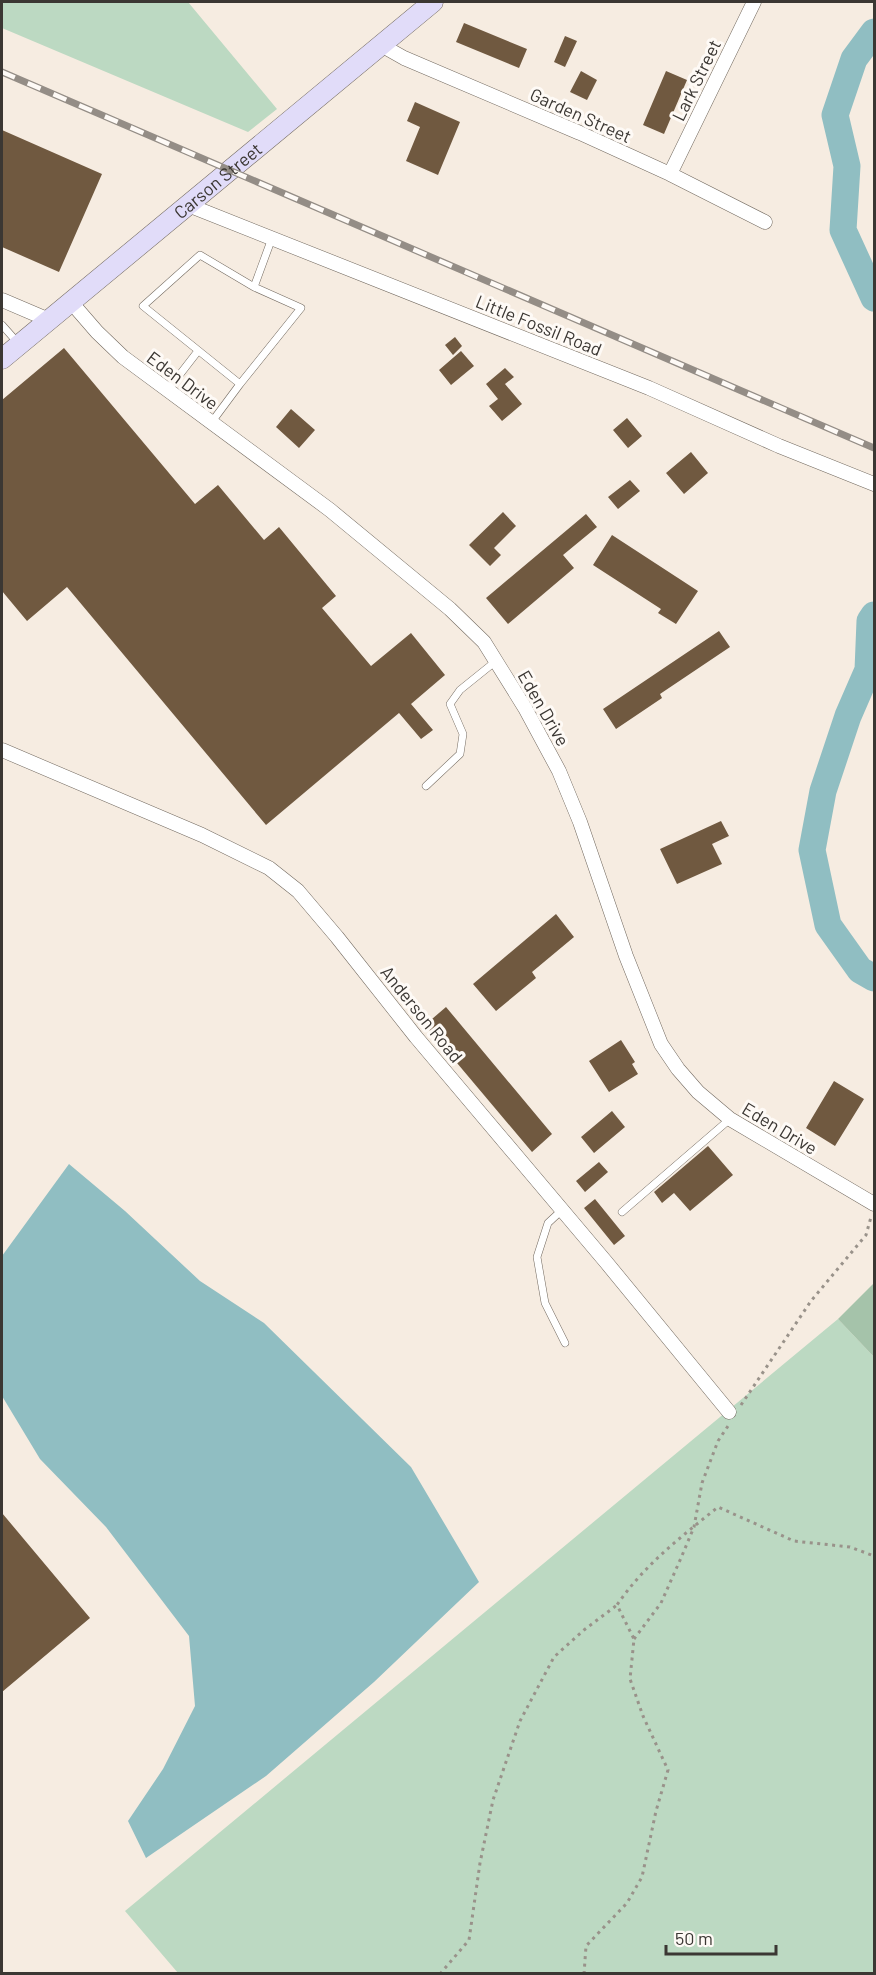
<svg xmlns="http://www.w3.org/2000/svg" width="876" height="1975" viewBox="0 0 876 1975" font-family="Barlow,sans-serif">
  <style>
    .green { fill: #bcd9c2 }
    .forest { fill: #a5c3aa }
    .water { fill: #90bec2 }
    .lines { fill: none; stroke-linecap: round; stroke-linejoin: round }
    .river { stroke: #90bec2; stroke-width: 27 }
    .building { fill: #705940 }
    .lane-casing { stroke: #72695f; stroke-width: 8 }
    .street-casing { stroke: #72695f; stroke-width: 15 }
    .secondary-casing { stroke: #72695f; stroke-width: 21 }
    .path { stroke: #99928a; stroke-width: 3; stroke-dasharray: 3 4.5; stroke-linecap: butt }
    .lane { stroke: #fff; stroke-width: 7 }
    .street { stroke: #fff; stroke-width: 14 }
    .secondary { stroke: #e1dcf9; stroke-width: 20 }
    .rail-casing { stroke: #948d86; stroke-width: 7 }
    .rail { stroke: #fefaf6; stroke-width: 4.5; stroke-dasharray: 14; stroke-linecap: butt }
    .labels { text-anchor: middle; dominant-baseline: central; stroke-width: 6; stroke-linejoin: round; paint-order: stroke }
    .street-label { font-size: 18px; fill: #3b3733; stroke: #fefaf6 }
  </style>
  <rect width="100%" height="100%" fill="#f6ece1"/>
  <path class="green" d="M2 2H188L277 109 248 132 2 28Z
    M838 1319 874 1357V1973H178L125 1911Z"/>
  <path class="forest" d="M874 1283V1357L838 1319Z"/>
  <path class="water" d="M69 1164 125 1211 200 1281 264 1323 411 1467 479 1582 374 1682 266 1776 146 1858 128 1821 163 1769 195 1706 189 1636 106 1527 40 1459 2 1396V1256Z"/>
  <g class="lines">
    <path class="river" d="M874 32 854 59 835 115 847 166 843 230 874 298
      M874 615 870 621 868 670 848 716 823 791 812 850 828 925 860 970 874 978"/>
  </g>
  <path class="building" d="M464 23 527 49 519 68 456 42Z
    M565 36 577 41 565 67 554 62Z
    M581 71 597 80 587 100 570 92Z
    M666 71 687 80 664 134 643 125Z
    M415 102 460 122 438 175 406 161 420 127 407 121Z
    M2 130 102 174 59 272 2 247Z
    M455 337 462 346 453 355 445 345Z
    M64 348 195 504 218 485 264 540 279 527 336 596 322 608 371 666 411 633 445 675 411 704 433 730 421 739 399 713 266 825 67 587 27 621 2 591V400Z
    M461 351 474 366 451 385 439 370Z
    M505 368 514 377 505 384 522 404 502 421 489 406 498 399 486 384Z
    M291 409 315 430 299 448 276 427Z
    M627 418 642 436 628 448 613 430Z
    M691 452 708 473 684 494 666 473Z
    M630 480 640 491 618 509 608 497Z
    M503 512 516 526 494 548 501 555 490 566 469 545Z
    M586 514 597 527 563 555 574 568 508 624 486 598Z
    M612 535 698 591 676 624 658 613 661 609 593 565Z
    M719 631 730 647 660 694 662 698 616 729 603 709Z
    M721 821 729 836 712 844 722 864 677 884 660 849Z
    M556 914 574 937 532 972 536 978 496 1011 473 984Z
    M446 1007 552 1134 532 1152 425 1025Z
    M621 1040 635 1062 632 1064 638 1074 609 1092 589 1061Z
    M834 1081 864 1099 835 1146 806 1128Z
    M612 1111 625 1127 594 1153 581 1137Z
    M708 1146 733 1175 690 1211 674 1193 662 1203 654 1192Z
    M599 1162 608 1172 585 1192 576 1181Z
    M595 1199 625 1236 614 1245 584 1208Z
    M2 1513 90 1618 2 1692Z"/>
  <g class="lines">
    <defs>
      <path id="lane" d="M254 287 301 308 240 384 143 306 200 255 254 287 272 238
        M2 325 18 343
        M167 391 198 351
        M211 423 240 384
        M426 786 460 754 463 734 450 704 460 690 496 661
        M562 1210 548 1223 537 1257 545 1303 565 1343
        M622 1212 730 1119"/>
      <path id="street" d="M381 45 404 58 580 133 670 174 765 222
        M670 174 754 2
        M188 205 649 388 779 446 874 484
        M2 300 49 320
        M71 302 97 332 123 357 330 510 450 609 484 642 525 708 559 771 580 822 626 956 661 1044 678 1069 698 1092 730 1119 874 1204
        M2 750 202 835 269 868 298 891 337 937 416 1037 606 1262 729 1412"/>
      <g id="secondary">
        <path id="s1" d="M2 359 433 2"/>
      </g>
    </defs>
    <use href="#lane" class="lane-casing"/>
    <use href="#street" class="street-casing"/>
    <use href="#secondary" class="secondary-casing"/>
    <path class="path" d="M741 1405 811 1301 866 1235 871 1217
      M634 1639 661 1603 681 1558 694 1527 702 1483 718 1441 728 1426
      M440 1974 469 1940 480 1863 493 1800 520 1721 554 1657 584 1630 617 1605
      M584 1974 586 1946 627 1903 642 1877 656 1811 668 1770 643 1716 630 1679 634 1639 617 1605C644 1565 681 1537 718 1507L794 1541 850 1547 874 1556"/>
    <use href="#lane" class="lane"/>
    <use href="#street" class="street"/>
    <use href="#secondary" class="secondary"/>
    <defs>
      <path id="rail" d="M2 72 874 448"/>
    </defs>
    <use href="#rail" class="rail-casing"/>
    <use href="#rail" class="rail"/>
  </g>
  <g class="labels">
    <g class="street-label">
      <text transform="translate(696 80) rotate(-64)">Lark Street</text>
      <text transform="translate(581 115) rotate(24)">Garden Street</text>
      <text stroke="none"><textPath href="#s1" startOffset="280">Carson Street</textPath></text>
      <text transform="translate(539 325) rotate(22)">Little Fossil Road</text>
      <text transform="translate(183 380) rotate(37)">Eden Drive</text>
      <text transform="translate(544 708) rotate(60)">Eden Drive</text>
      <text transform="translate(422 1014) rotate(51)">Anderson Road</text>
      <text transform="translate(780 1128) rotate(31)">Eden Drive</text>
    </g>
  </g>
  <rect width="876" height="1975" fill="none" stroke="#3b3733" stroke-width="6"/>
  <path d="M666 1945v9h110v-9" fill="none" stroke="#3b3733" stroke-width="3"/>
  <text x="675" y="1945" font-size="18" fill="#3b3733" stroke="#fefaf6" stroke-width="4.5" paint-order="stroke">50 m</text>
</svg>
